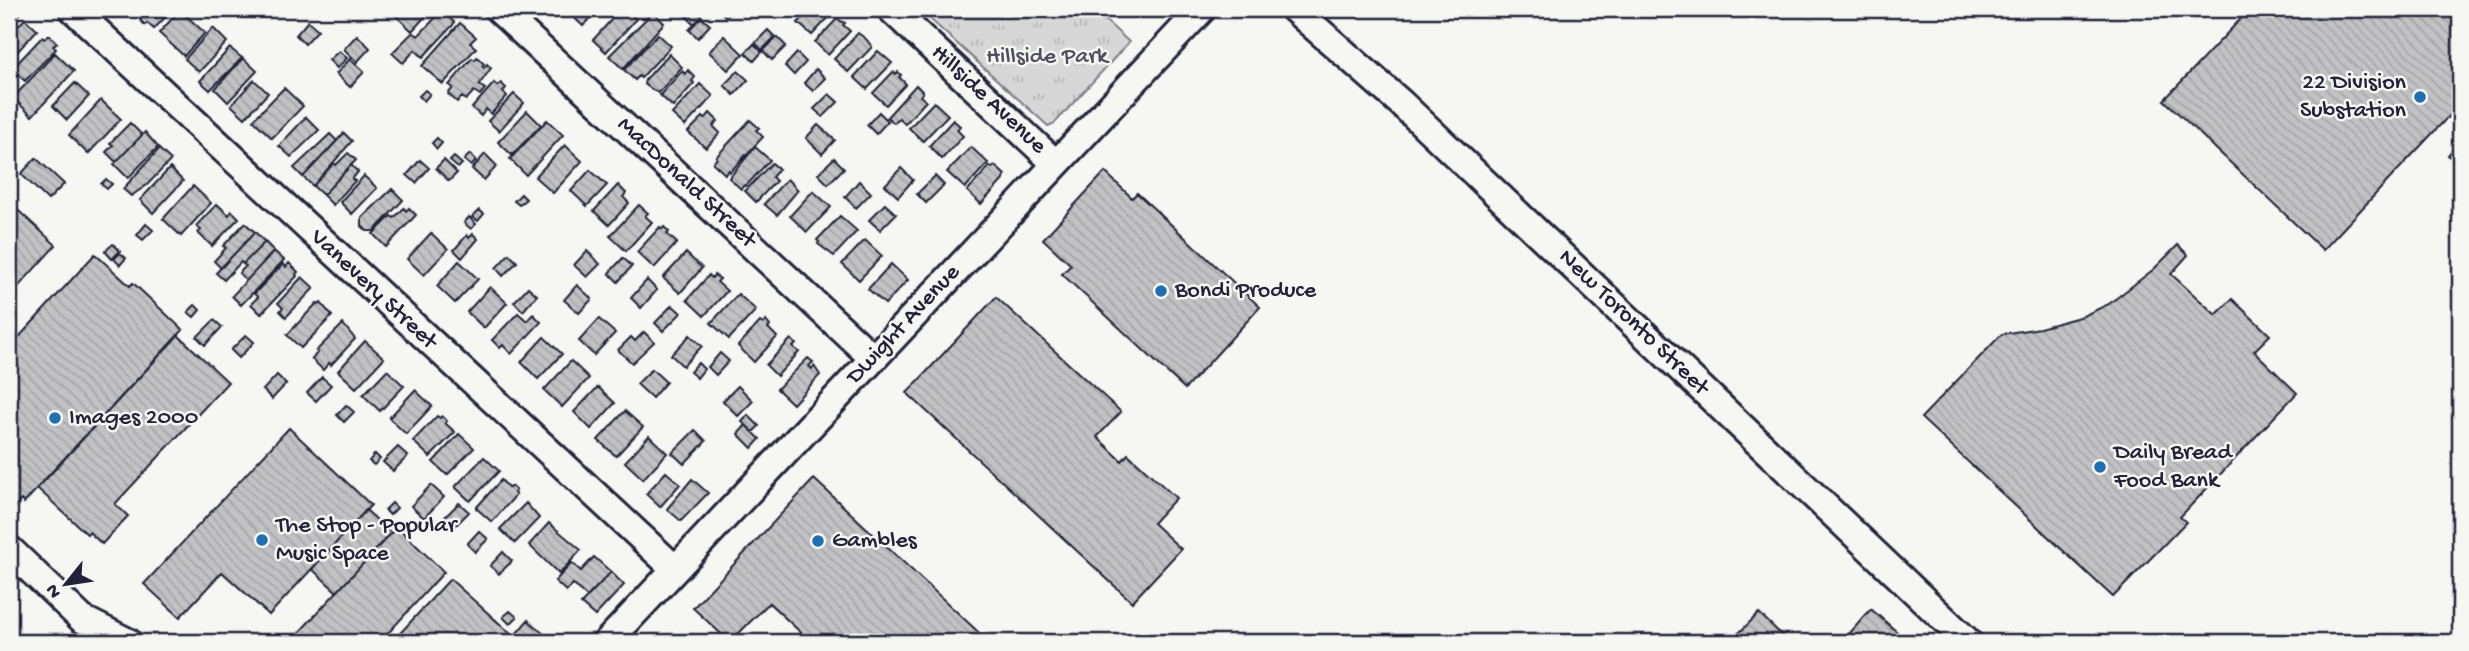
<svg xmlns="http://www.w3.org/2000/svg" width="2469" height="651" viewBox="0 0 2469 651" font-family="'Gochi Hand',sans-serif">
  <style>
    .park { fill: url(#park-tufts); stroke: #7c7c89; stroke-width: 2 }
    .building { fill: url(#building-back-hatch); stroke: #22223b; stroke-width: 2 }
    .lines { fill: none; stroke-linecap: round; stroke-linejoin: round }
    .minor-casing { stroke: #22223b; stroke-width: 32 }
    .minor { stroke: #f6f6f2; stroke-width: 26 }
    .poi-dot { fill: #1f6fb2; stroke: #f6f6f2; stroke-width: 2.5 }
    .labels { text-anchor: middle; dominant-baseline: central; stroke-width: 5; stroke-linejoin: round; paint-order: stroke }
    .park-label { font-size: 24px; fill: #4f4f62; stroke: #f6f6f2 }
    .poi-label { font-size: 24px; fill: #22223b; stroke: #f6f6f2; text-anchor: start }
    .street-label { font-size: 24px; fill: #22223b; stroke: #f6f6f2 }
  </style>
  <defs>
    <pattern id="park-tufts" width="24" height="20" patternUnits="userSpaceOnUse" patternTransform="scale(1.75)"><rect width="24" height="20" fill="#d7d7d7"/><path d="M3 7l-1-3M5 7V3M7 7l1-3M15 17l-1-3M17 17v-4M19 17l1-3" fill="none" stroke="#b8b8b9"/></pattern>
    <pattern id="building-back-hatch" width="6" height="6" patternUnits="userSpaceOnUse" patternTransform="scale(1.75)"><rect width="6" height="6" fill="#c2c2c4"/><path d="M-1 5l2 2M0 0l6 6M5-1l2 2" fill="none" stroke="#a6a6a9"/></pattern>
  </defs>
  <rect width="100%" height="100%" fill="#f6f6f2"/>
  <filter id="ink" filterUnits="userSpaceOnUse"><feTurbulence type="fractalNoise" baseFrequency=".0143" numOctaves="2"/><feDisplacementMap in="SourceGraphic" scale="14" xChannelSelector="R" yChannelSelector="G"/><feConvolveMatrix kernelMatrix="1 2 1 2 8 2 1 2 1" color-interpolation-filters="sRGB"/></filter>
  <g filter="url(#ink)">
    <path class="park" d="M919 9H1093L1129 42 1055 123 1048 126Z"/>
    <path class="building" d="M9 9H15L20 14 9 26Z
      M146 9H173L154 29 147 23 145 25 140 20 142 18 139 16Z
      M389 9H432L412 31Z
      M565 9H599L583 26Z
      M621 9H626L636 19 606 52 593 40Z
      M693 9 702 16 694 24 686 16Z
      M718 9H734L726 17Z
      M811 9H827L832 14 812 35 798 23Z
      M2250 9H2448L2460 20V104L2323 250 2164 100Z
      M180 10 205 33 184 56 159 33Z
      M442 11 454 22 453 25 423 57 415 50 403 63 392 53 413 32 418 36Z
      M653 12 664 23 623 69 609 56Z
      M701 17 710 25 698 38 689 30Z
      M25 19 37 30 9 61V34Z
      M837 19 845 23 843 25 850 31 828 55 815 42Z
      M308 21 318 30 305 44 296 35Z
      M460 23 476 37 470 43 476 48 443 84 422 66Z
      M213 28 227 42 199 72 185 59Z
      M768 30 775 37 762 50 755 43Z
      M858 33 866 39 872 47 848 72 834 59Z
      M658 34 671 46 641 78 639 76 635 80 624 70Z
      M49 35 57 43 53 46 56 49 25 81 12 69 42 37 44 39Z
      M357 35 370 48 357 62 344 49Z
      M724 36 743 54 728 70 709 52Z
      M777 37 786 46 772 60 763 51Z
      M754 44 762 52 754 61 745 53Z
      M230 48 242 58 210 90 200 81Z
      M339 51 347 58 337 68 329 60Z
      M878 51 892 63 867 89 854 77Z
      M55 53 74 71 32 116 13 98Z
      M797 53 806 62 794 75 785 66Z
      M669 54 682 67 658 93 644 84 645 80Z
      M477 57 484 64 482 66 484 68 487 64 491 68 479 85 485 89 480 95 474 91 466 100 462 97 457 102 448 94 453 88 449 85 472 58 475 60Z
      M243 58 257 71 228 102 215 89Z
      M350 59 364 72 350 87 336 74Z
      M816 69 825 78 813 91 804 83Z
      M688 70 695 77 692 81 694 83 673 107 660 95 682 71 685 74Z
      M738 71 748 80 734 95 724 85Z
      M893 72 896 74 898 72 901 75 899 77 906 84 886 105 873 93Z
      M254 80 268 93 245 118 231 105Z
      M75 83 89 96 67 120 53 106Z
      M494 83 497 86 501 83 506 88 503 92 507 96 491 114 486 109 481 116 472 108Z
      M700 84 713 96 685 126 672 114Z
      M916 85 923 92 920 96 926 101 905 124 899 118 894 123 887 117Z
      M284 88 303 106 272 138 253 120Z
      M425 90 430 94 424 101 419 96Z
      M514 94 524 103 499 131 488 121Z
      M829 94 838 102 823 117 814 109Z
      M101 100 121 119 88 154 69 135Z
      M934 102 948 115 923 141 909 128Z
      M527 111 541 125 512 155 498 142Z
      M879 112 888 121 876 134 867 125Z
      M710 113 718 121 713 126 720 133 706 148 688 132 703 117 705 119Z
      M306 117 319 130 291 157 279 146Z
      M547 120 563 135 526 175 510 159Z
      M750 120 759 128 756 130 763 137 730 172 729 170 725 174 713 163 717 158 716 157Z
      M953 120 960 126 957 130 963 136 942 159 929 146Z
      M130 123 142 135 116 162 106 152 113 145 110 143Z
      M818 125 835 140 822 154 806 138Z
      M145 132 158 147 128 178 114 164Z
      M344 133 352 141 313 186 303 177Z
      M330 134 337 141 303 177 294 168Z
      M437 138 442 143 437 149 432 143Z
      M2460 141V167L2448 155Z
      M565 145 582 161 553 193 535 177Z
      M755 147 770 160 746 186 744 185 741 189 729 178Z
      M971 147 988 163 965 188 947 172Z
      M159 149 171 160 147 185 131 196 123 189Z
      M348 153 356 160 323 195 313 186 334 163 336 165Z
      M470 154 476 161 471 166 464 160Z
      M485 154 497 166 484 180 472 169Z
      M454 157 462 164 458 168 450 161Z
      M36 158 64 184 48 200 21 174Z
      M834 158 844 168 828 184 818 174Z
      M420 160 429 168 416 183 407 175Z
      M444 160 457 173 449 181 436 168Z
      M772 163 779 169 772 177 776 181 756 202 745 191Z
      M351 165 358 172 352 179 355 181 333 205 323 195Z
      M990 166 992 168 995 166 1005 175 1003 178 1004 179 981 204 967 191Z
      M170 168 183 181 153 213 140 200Z
      M901 168 913 180 898 197 885 185Z
      M590 170 607 185 587 206 571 191Z
      M1105 172 1132 198 1137 193 1260 307 1185 389 1062 274 1071 265 1043 239Z
      M364 176 377 188 352 214 340 202Z
      M935 176 944 185 926 203 917 194Z
      M106 179 112 184 107 189 101 184Z
      M787 179 798 190 777 215 764 204Z
      M859 181 871 193 856 208 845 197Z
      M618 185 626 193 623 197 629 203 609 225 594 211Z
      M193 186 211 203 181 236 163 219Z
      M392 189 403 200 374 231H367L362 226V218Z
      M813 191 831 207 807 232 790 216Z
      M521 194 526 199 519 205 514 201Z
      M9 202 56 245 9 297Z
      M217 204 229 215 232 211 239 218 212 246 198 233 201 230 196 226Z
      M885 204 896 214 880 230 869 220Z
      M639 205 648 213 645 216 652 222 626 251 610 236Z
      M404 208 406 211 409 208 416 215 386 247 373 234 391 216 394 218Z
      M479 210 484 214 478 221 472 217Z
      M840 216 857 231 834 256 818 244 819 242 817 240Z
      M469 217 476 224 471 229 464 223Z
      M245 223 255 232 221 268 214 261 226 248 223 246Z
      M146 224 153 230 143 240 137 235Z
      M660 227 662 229 664 227 669 232 667 234 677 243 654 268 637 252Z
      M255 232 265 242 243 264 241 262 224 280 216 273Z
      M431 233 448 249 424 275 407 259Z
      M473 234 478 239 462 258 454 250 467 235 469 238Z
      M865 240 882 256 859 280 842 264Z
      M265 242 274 251 246 281 239 273 246 266 243 264Z
      M113 244 120 251 112 259 105 251Z
      M2178 245 2188 255 2171 274 2216 315 2232 299 2270 335 2254 351 2297 393 2180 517 2186 522 2113 597 1921 418 2002 334 2040 328 2083 316 2109 304 2154 269Z
      M274 251 284 260 241 305 232 296Z
      M587 251 600 264 587 277 574 265Z
      M120 253 126 258 120 265 114 259Z
      M686 253 702 268 680 293 663 278Z
      M95 254 130 286 133 283 183 330 24 503 21 500 16 506 9 499V348Z
      M509 254 517 262 503 276 496 268Z
      M623 258 632 266 618 282 609 273Z
      M459 261 478 279 455 303 437 286Z
      M289 263 298 272 296 274 297 276 261 314 251 304 258 297 254 294 283 264 286 267Z
      M891 264 908 280 885 304 868 289Z
      M709 275 712 278 714 275 720 279 717 282 727 291 704 316 687 300Z
      M302 277 314 288 286 317 280 311 283 308 278 303Z
      M647 280 657 290 641 308 631 298Z
      M577 285 592 299 579 313 564 300Z
      M490 287 507 303 484 328 467 312Z
      M528 287 537 295 523 311 514 302Z
      M738 294 756 310 729 339 711 323Z
      M996 297 1121 412 1097 437 1122 461 1128 454 1176 498 1153 523 1181 549 1132 602 907 393Z
      M317 303 319 305 321 303 332 316 301 348 287 335Z
      M195 305 200 310 194 317 188 312Z
      M672 305 681 313 663 331 655 323Z
      M518 313 527 321 533 314 541 322 511 354 503 345 500 348 492 340Z
      M599 319 615 333 594 355 579 341Z
      M214 320 222 327 205 345 197 337Z
      M766 321 770 326 768 328 777 337 754 362 738 346 760 322 763 324Z
      M343 324 355 339 331 365 329 363 323 370 312 359 318 352 316 351Z
      M644 332 654 342 632 363 618 350 631 337 635 341Z
      M178 335 228 382 115 504 128 516 102 544 89 532 87 534 37 488Z
      M246 335 254 342 239 358 231 350Z
      M690 335 702 346 683 366 671 355Z
      M544 337 562 354 538 379 521 362Z
      M791 339 796 344 793 347 799 352 777 376 766 365Z
      M365 341 384 358 356 388 338 371Z
      M720 353 729 361 716 375 708 367Z
      M808 358 813 362 809 366 812 369 814 366 820 375 793 404 777 389Z
      M571 361 589 378 562 407 544 390Z
      M698 363 704 369 697 378 690 372Z
      M652 369 666 382 652 398 637 384Z
      M387 370 404 386 380 411 363 395Z
      M277 375 286 384 272 399 263 390Z
      M322 377 331 385 316 401 307 393Z
      M738 386 753 401 738 416 723 401Z
      M598 387 615 403 591 429 574 412Z
      M415 390 432 406 406 434 389 418Z
      M346 405 354 412 344 422 337 415Z
      M625 411 643 427 616 456 598 440Z
      M748 415 759 426 753 432 742 422Z
      M437 416 440 418 442 416 447 421 445 423 455 432 430 457 413 441Z
      M746 425 760 439 752 448 738 434Z
      M289 428 371 505 269 615 222 572 180 617 144 584Z
      M695 430 706 441 684 464 672 453Z
      M459 434 474 448 447 475 433 462Z
      M649 436 667 453 643 479 625 462Z
      M398 447 408 456 393 471 383 462Z
      M375 454 380 459 374 465 369 461Z
      M484 457 499 471 470 501 455 487Z
      M666 472 680 484 660 507 646 494Z
      M692 479 708 493 681 521 667 509Z
      M814 479 989 642H811L769 603 730 642 693 608Z
      M501 480 509 488 511 486 516 490 514 493 516 495 492 522 476 508Z
      M431 485 444 497 424 518 411 506Z
      M392 503 397 508 390 515 385 510Z
      M459 503 469 512 453 528 443 519Z
      M526 503 539 518 515 543 500 529Z
      M366 510 391 533 337 592 312 569Z
      M549 523 581 550 559 574 529 545Z
      M397 527 444 572 380 642H299L294 638Z
      M479 531 488 539 475 552 467 544Z
      M503 552 512 561 499 574 490 566Z
      M594 557 611 572 587 597 573 584 566 591 555 581 572 563 581 571Z
      M611 572 624 585 595 616 581 604Z
      M450 579 520 642H392Z
      M1871 609 1905 639 1902 642H1842Z
      M510 611 517 617 510 624 503 617Z
      M1759 613 1789 642H1730Z
      M528 620 546 636 541 642H525L516 634Z"/>
    <g class="lines">
      <defs>
        <path id="minor" d="M73 9 675 569
          M498 9 873 358
          M891 9 1055 163
          M1294 9 1401 103 1968 642
          M9 549 82 619 128 642
          M607 642 1202 9"/>
      </defs>
      <use href="#minor" class="minor-casing"/>
      <use href="#minor" class="minor"/>
    </g>
  </g>
  <g class="poi-dot">
    <circle cx="2420" cy="97" r="7"/>
    <circle cx="1161" cy="291" r="7"/>
    <circle cx="55" cy="418" r="7"/>
    <circle cx="2100" cy="467" r="7"/>
    <circle cx="262" cy="540" r="7"/>
    <circle cx="818" cy="541" r="7"/>
  </g>
  <g class="labels">
    <g class="park-label">
      <text x="1047" y="57">Hillside Park</text>
    </g>
    <g class="poi-label">
      <text x="2406" y="83" text-anchor="end">22 Division<tspan x="2406" dy="28">Substation</tspan></text>
      <text x="1175" y="291">Bondi Produce</text>
      <text x="69" y="418">Images 2000</text>
      <text x="2114" y="453">Daily Bread<tspan x="2114" dy="28">Food Bank</tspan></text>
      <text x="276" y="526">The Stop - Popular<tspan x="276" dy="28">Music Space</tspan></text>
      <text x="832" y="541">Gambles</text>
    </g>
    <g class="street-label">
      <text transform="translate(988 100) rotate(43)">Hillside Avenue</text>
      <text transform="translate(686 183) rotate(43)">MacDonald Street</text>
      <text transform="translate(373 290) rotate(43)">Vanevery Street</text>
      <text transform="translate(1633 323) rotate(44)">New Toronto Street</text>
      <text transform="translate(904 325) rotate(-47)">Dwight Avenue</text>
    </g>
  </g>
  <rect width="2469" height="651" fill="none" stroke="#f6f6f2" stroke-width="35"/>
  <rect x="18" y="18" width="2434" height="616" fill="none" stroke="#22223b" stroke-width="2.5" filter="url(#ink)"/>
  <g transform="translate(66 584) rotate(240)" stroke="#f6f6f2" stroke-width="5" paint-order="stroke">
  <path d="M0-5L12 26L0 18L-12 26Z" fill="#22223b"/>
  <text y="-10" font-size="19" font-weight="bold" text-anchor="middle" fill="#22223b">N</text>
  </g>
</svg>
